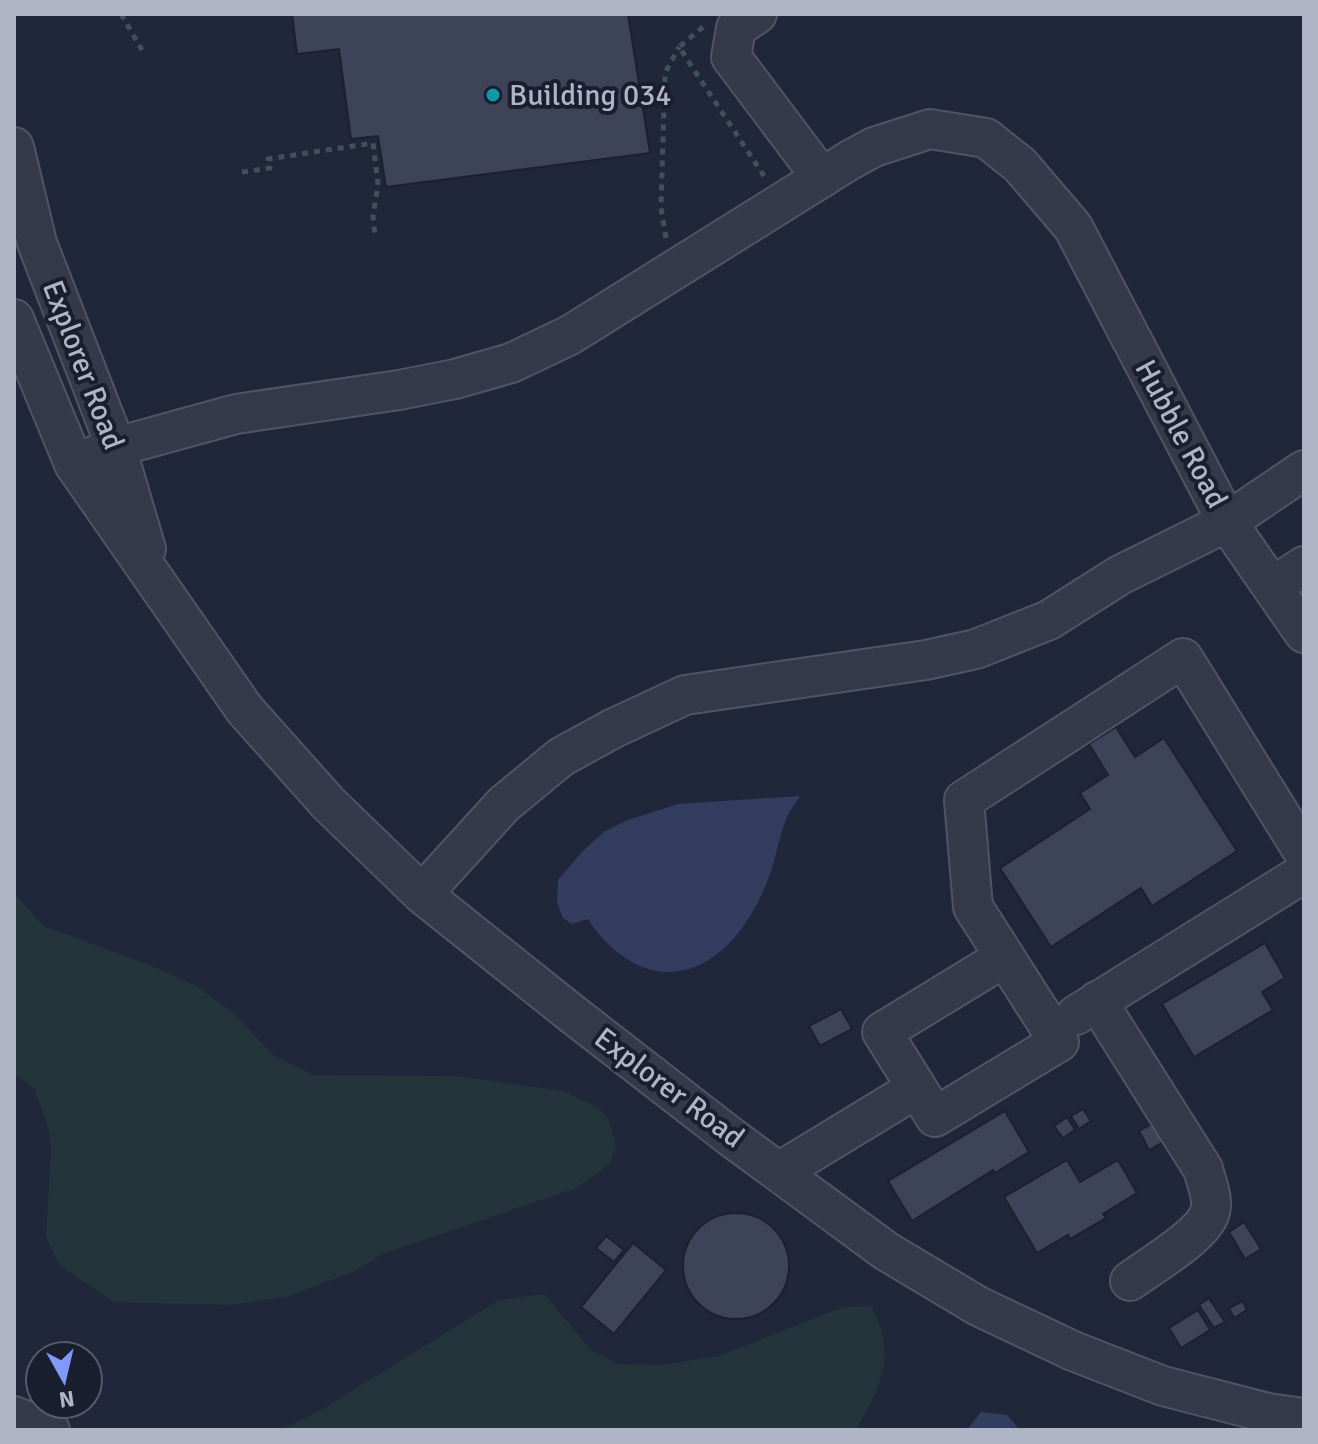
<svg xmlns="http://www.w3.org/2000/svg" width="1318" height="1444" viewBox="0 0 1318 1444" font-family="Signika,sans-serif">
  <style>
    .green { fill: #23343b }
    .water { fill: #323d60 }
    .building { fill: #3d445a; stroke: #1c2131; stroke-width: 2 }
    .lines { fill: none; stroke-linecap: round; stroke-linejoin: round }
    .minor-casing { stroke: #505465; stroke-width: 42 }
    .path { stroke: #415159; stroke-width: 5; stroke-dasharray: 6 6; stroke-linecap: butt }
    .minor { stroke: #353a4b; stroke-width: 38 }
    .culture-dot { fill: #0f9aa8; stroke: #1a1f2f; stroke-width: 3 }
    .labels { text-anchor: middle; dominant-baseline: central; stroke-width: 8; stroke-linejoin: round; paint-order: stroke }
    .poi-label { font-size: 30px; fill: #b0b4c7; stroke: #1a1f2f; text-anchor: start }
    .street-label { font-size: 30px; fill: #b0b4c7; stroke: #1a1f2f }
  </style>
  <rect width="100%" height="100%" fill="#21273a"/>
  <path class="green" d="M14 893 44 926 152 966 196 986 233 1012 274 1056 313 1075 456 1076 563 1091 599 1108 609 1121 616 1146 610 1164 574 1189 385 1253 353 1272 286 1297 229 1305 113 1302 59 1265 46 1237 51 1148 48 1127 34 1088 14 1074Z
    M544 1294 592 1351 618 1364 662 1365 719 1356 843 1307 871 1306C897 1356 882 1385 856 1430H279L321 1410 499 1300Z"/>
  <path class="water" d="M800 796C796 803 790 810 787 817 780 834 777 853 771 871 755 917 721 972 667 972 635 972 604 945 588 919L572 924 563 918 557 902 558 880 581 853 605 831 628 820 678 804Z
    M981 1412 1007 1415 1020 1430H967Z"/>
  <path class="building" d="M292 14H628L650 153 386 187 378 136 351 139 339 49 297 54Z
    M1116 727 1135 757 1164 738 1237 851 1152 906 1141 888 1051 947 1000 868 1090 809 1080 793 1108 775 1089 744Z
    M1265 943 1285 978 1262 992 1273 1010 1194 1057 1162 1004Z
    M841 1009 852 1029 820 1046 809 1026Z
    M1083 1109 1091 1121 1079 1129 1071 1116Z
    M1005 1111 1029 1152 995 1173 993 1170 912 1221 888 1181Z
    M1067 1117 1075 1130 1063 1138 1054 1126Z
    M1153 1123 1163 1142 1149 1150 1139 1131Z
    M1067 1160 1080 1182 1118 1160 1137 1193 1103 1214 1106 1218 1070 1239 1068 1235 1037 1253 1004 1197Z
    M683 1266a53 53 0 1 1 106 0a53 53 0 1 1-106 0Z
    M1244 1222 1261 1249 1245 1259 1229 1232Z
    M606 1236 624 1250 614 1262 596 1248Z
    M633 1243 666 1270 614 1334 581 1307Z
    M1209 1298 1225 1322 1214 1328 1199 1305Z
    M1243 1301 1247 1310 1234 1318 1229 1308Z
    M1198 1310 1210 1330 1181 1348 1169 1328Z"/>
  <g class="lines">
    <defs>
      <path id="minor" d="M757 14 736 28 731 57 822 178
        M14 147 37 243 116 447 146 549
        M14 319 74 464 245 710 329 804 422 894 571 1013 731 1137 886 1251 978 1306 1073 1351 1163 1386 1268 1413 1304 1418
        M74 464 116 447 236 414 399 390 455 379 511 363 570 335 850 160 874 147 930 129 986 138 1020 165 1073 227 1227 522 1304 633
        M1272 587 1304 566
        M422 894 504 804 561 757 614 728 685 695 926 660 976 649 1049 620 1120 575 1227 522 1304 470
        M1097 1001 1203 1169C1206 1181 1214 1199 1210 1212 1203 1236 1150 1266 1130 1281
        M1076 1015 1304 873
        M917 1088 935 1117 1059 1042 973 907 964 800 1183 658 1304 853
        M779 1172 917 1088 882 1032 1005 957
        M14 1416 50 1430"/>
    </defs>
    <use href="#minor" class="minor-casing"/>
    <path class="path" d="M121 14 142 50
      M703 27 679 47 764 176
      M242 172 270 168 268 159 373 143 378 184 373 216 375 237
      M666 238 661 208 665 73 679 47"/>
    <use href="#minor" class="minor"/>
  </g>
  <circle class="culture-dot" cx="493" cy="95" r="8"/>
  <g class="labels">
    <g class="poi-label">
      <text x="509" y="95">Building 034</text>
    </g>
    <g class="street-label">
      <text transform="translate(83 365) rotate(69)">Explorer Road</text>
      <text transform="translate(1181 434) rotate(62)">Hubble Road</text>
      <text transform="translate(669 1088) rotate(37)">Explorer Road</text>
    </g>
  </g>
  <rect width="1318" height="1444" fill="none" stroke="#b0b4c7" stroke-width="32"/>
  <g transform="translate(64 1380) rotate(172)"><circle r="38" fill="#1a1f2f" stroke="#565b6c" stroke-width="2"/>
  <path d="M0-6L14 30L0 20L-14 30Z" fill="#8199fa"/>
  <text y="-12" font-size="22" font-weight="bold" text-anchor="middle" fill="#b0b4c7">N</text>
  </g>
</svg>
